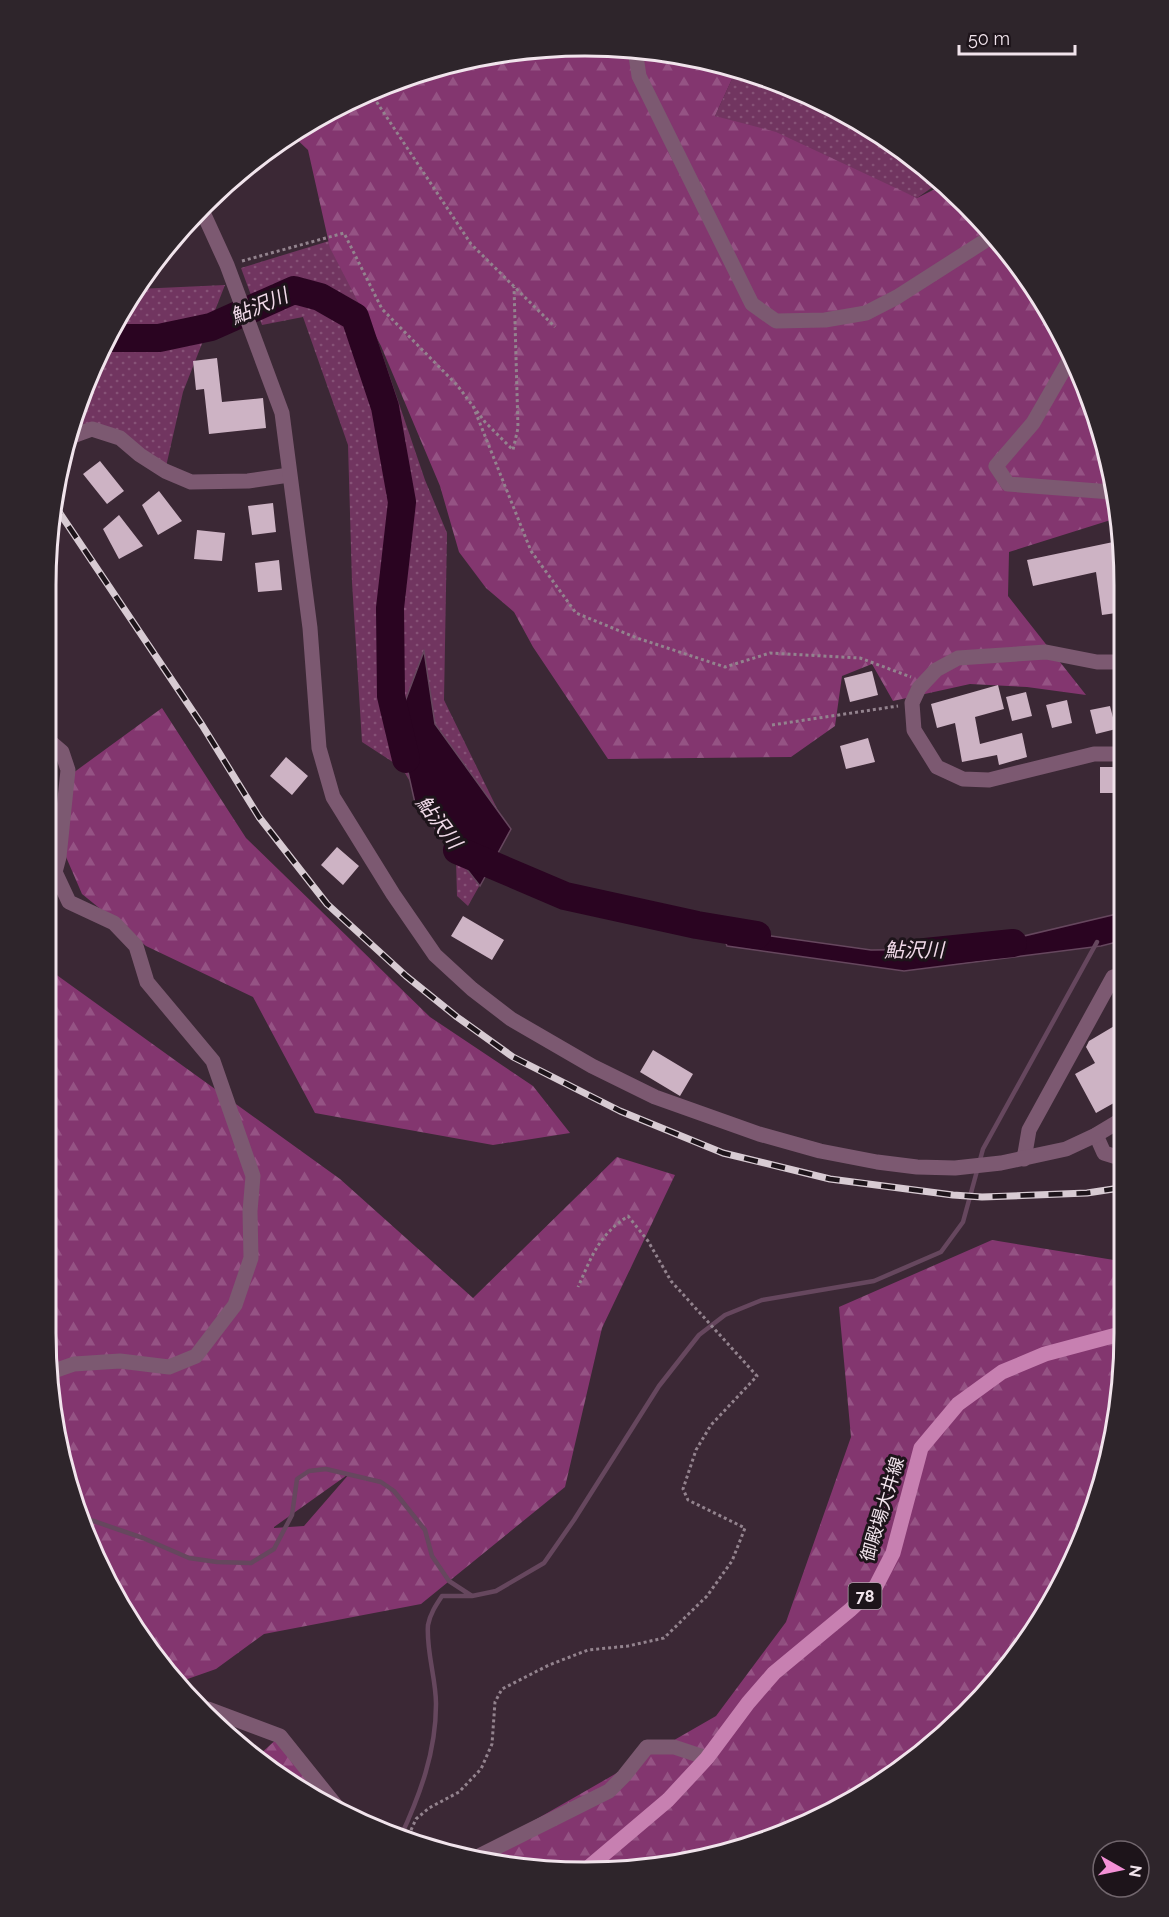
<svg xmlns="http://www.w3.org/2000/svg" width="1169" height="1917" viewBox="0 0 1169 1917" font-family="Raleway,'Noto Sans JP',sans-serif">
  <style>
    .grass { fill: url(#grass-dots) }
    .forest { fill: url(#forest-firs); fill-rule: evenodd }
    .water { fill: #2a0421; stroke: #66475e; stroke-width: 1.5 }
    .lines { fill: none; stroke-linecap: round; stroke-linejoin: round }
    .stream { stroke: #66475e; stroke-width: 4.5 }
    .river { stroke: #2a0421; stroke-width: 28 }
    .building { fill: #cdb3c4 }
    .path { stroke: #93838e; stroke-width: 3; stroke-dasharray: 3 3; stroke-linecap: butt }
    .minor { stroke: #7c5971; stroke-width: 15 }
    .tertiary { stroke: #7c5971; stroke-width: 15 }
    .primary { stroke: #c780b1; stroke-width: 15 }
    .rail-casing { stroke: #d8cbd3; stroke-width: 7 }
    .rail { stroke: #1d141a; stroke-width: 4.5; stroke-dasharray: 14; stroke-linecap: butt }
    .labels { text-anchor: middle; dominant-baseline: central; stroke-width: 6; stroke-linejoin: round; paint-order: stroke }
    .shield { fill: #1d141a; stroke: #b1a6ad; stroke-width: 1.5 }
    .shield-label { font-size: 16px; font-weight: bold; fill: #f1e4ec }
    .street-label { font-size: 18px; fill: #f1e4ec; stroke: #1d141a }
    .water-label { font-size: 20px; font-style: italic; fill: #f1dae9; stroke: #1d141a }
    .rim { fill: none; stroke: #f1e4ec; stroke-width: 3 }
  </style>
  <defs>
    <pattern id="grass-dots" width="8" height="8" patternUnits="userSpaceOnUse" patternTransform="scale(1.5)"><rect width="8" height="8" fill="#713560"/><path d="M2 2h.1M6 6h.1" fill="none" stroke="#865277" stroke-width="1.8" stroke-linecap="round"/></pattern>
    <pattern id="forest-firs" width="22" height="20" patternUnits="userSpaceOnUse" patternTransform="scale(1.5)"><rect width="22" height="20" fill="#83366f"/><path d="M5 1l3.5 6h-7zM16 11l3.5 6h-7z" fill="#955384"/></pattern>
  </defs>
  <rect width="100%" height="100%" fill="#3b2835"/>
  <path class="grass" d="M737 68 823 100 913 156 940 182 917 198 715 116Z
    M329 241 377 339 425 480 447 533 444 700 509 833 468 906 457 896 456 860 402 768 362 742 352 582 348 445 303 317 262 325 241 268Z
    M225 285 183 392 165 471 92 429 70 438 86 378 137 289Z"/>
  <path class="forest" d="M619 46 724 63 737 68 715 116 776 132 917 198 943 185 990 229 1052 315 1095 411 1117 518 1009 552 1008 596 1086 695 1027 687 970 684 893 701 872 664 842 676 835 726 791 757 608 759 533 647 514 612 486 588 459 552 440 486 381 346 330 248 308 150 291 134 314 117 411 74 514 50Z
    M162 708 246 838 430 1017 533 1086 570 1133 493 1145 315 1113 253 997 146 946 82 894 60 843 73 773Z
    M47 968 340 1179 473 1298 617 1157 675 1175 602 1328 565 1487 421 1604 264 1634 216 1669 179 1682 156 1661 74 1506 45 1333ZM350 1473 304 1526 274 1528V1527Z
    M992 1240 1120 1261 1119 1403 1083 1539 1013 1661 885 1781 758 1843 584 1872 476 1854 716 1716 786 1622 851 1437 839 1307Z
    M280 1736 337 1807 284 1781 258 1756Z"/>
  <path class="water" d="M424 651 435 724 511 829 480 886 415 803 397 723Z
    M1121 913V941L1101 946 904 971 727 946 721 929 871 950 969 949Z"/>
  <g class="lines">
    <path class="stream" d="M79 1516 143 1538 189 1558 217 1562 251 1563 274 1549 292 1515 297 1479 309 1471 326 1469 381 1482 394 1491 425 1530 432 1556 449 1581 472 1596
      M400 1838C420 1795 436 1752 436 1704 436 1678 426 1651 428 1625 430 1614 436 1605 442 1596H472L496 1591 544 1563 574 1520 659 1386 699 1335 725 1315 762 1300 874 1281 941 1252 963 1222 983 1149 1097 942"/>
    <path class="river" d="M109 338H159L211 327 294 290 320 297 355 317 385 407 402 502 390 608 391 696 406 759
      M457 850 565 896 697 925 757 935
      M925 952 1013 943"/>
  </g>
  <path class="building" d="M217 358 222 402 263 398 266 428 209 434 204 389 196 390 193 361Z
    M100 461 124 491 107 504 83 474Z
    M159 491 182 521 158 535 142 505Z
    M273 503 276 532 252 535 248 506Z
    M119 515 143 546 119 559 103 529Z
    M197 530 225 533 222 561 194 559Z
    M1118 541 1123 562V612L1102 615 1096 572 1033 586 1027 560Z
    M279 560 282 590 258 592 255 563Z
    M872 671 878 695 850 702 844 678Z
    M998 685 1004 709 975 717 980 744 1022 733 1027 757 999 765 997 755 962 762 955 723 937 728 931 704Z
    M1026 692 1032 716 1012 721 1006 697Z
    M1067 700 1072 723 1052 728 1046 705Z
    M1110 706 1116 729 1096 734 1090 710Z
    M868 738 875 762 846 769 840 746Z
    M286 757 308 776 292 795 270 776Z
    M1100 767H1122V793H1100Z
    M337 847 359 866 343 885 321 865Z
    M463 916 504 940 492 960 451 936Z
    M1121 1022V1099L1096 1113 1075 1074 1095 1063 1086 1047 1089 1041Z
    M653 1050 693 1074 680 1096 640 1072Z"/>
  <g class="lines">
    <path class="path" d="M370 92 471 244 555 327
      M242 261 344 233 382 309 457 385 485 422 513 450 518 428 514 287
      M473 406 531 551 576 613 637 638 725 667 770 653 860 658 911 677
      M772 725 898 706
      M406 1841 416 1819 429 1808 459 1792 481 1769 492 1744 495 1702 502 1689 549 1665 588 1650 628 1646 664 1638 707 1596 732 1561 745 1528 688 1500 683 1489 696 1450 711 1425 757 1376 671 1281 648 1241 628 1216C598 1236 592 1256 578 1287"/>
    <path class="minor" d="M635 49 639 76 752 304 776 321 825 320 866 313 897 297 994 235
      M1071 357 1033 423 996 466 1008 484 1111 492
      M70 437 92 429 120 438 140 455 165 471 191 482 248 481 289 475
      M48 740 62 752 68 770 59 857 55 872 69 902 114 923 136 946 147 982 213 1061 253 1176 250 1211 251 1258 235 1305 196 1356 169 1367 120 1361 74 1364 51 1372
      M1122 754H1094L989 780 963 779 937 767 914 730 912 703 919 688 936 670 958 658 1046 652 1097 662H1122
      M1096 1135 1104 1153 1120 1158
      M1024 1159 1029 1130 1113 977 1121 975
      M208 1709 280 1736 337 1807
      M481 1855 609 1791 624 1776 647 1747H674L707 1758"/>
    <path class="tertiary" d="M201 208 227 265 282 413 310 628 319 748 333 797 393 894 435 955 472 989 511 1019 592 1066 655 1097 759 1134 820 1151 877 1162 917 1167 955 1168 1001 1163 1066 1149 1096 1135 1121 1120"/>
    <path class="primary" d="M583 1872 668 1800 707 1758 748 1703 774 1673 850 1610 876 1586 893 1553 921 1448 958 1404 1002 1372 1045 1354 1120 1334"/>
    <defs>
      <path id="rail" d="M53 503 202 725 259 817 327 904 406 976 457 1017 513 1057 620 1111 723 1153 830 1179 953 1195 982 1197 1087 1193 1120 1188"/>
    </defs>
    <use href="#rail" class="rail-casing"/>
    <use href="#rail" class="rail"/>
  </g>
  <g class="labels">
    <rect class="shield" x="848.5" y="1583" width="33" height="26" rx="4.5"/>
    <g class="shield-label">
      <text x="865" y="1596">78</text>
    </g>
    <g class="street-label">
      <text transform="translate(882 1509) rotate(-73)">御殿場大井線</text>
    </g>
    <g class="water-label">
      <text transform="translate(259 306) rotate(-23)">鮎沢川</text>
      <text transform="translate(439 822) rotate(53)">鮎沢川</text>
      <text x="914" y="950">鮎沢川</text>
    </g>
  </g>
  <path d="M0 0H1169V1917H0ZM585 56H585A529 529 0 0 1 1114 585V1333A529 529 0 0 1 585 1862H585A529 529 0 0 1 56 1333V585A529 529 0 0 1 585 56Z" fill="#2e252b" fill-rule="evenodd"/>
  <path class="rim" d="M585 56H585A529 529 0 0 1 1114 585V1333A529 529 0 0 1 585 1862H585A529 529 0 0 1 56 1333V585A529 529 0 0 1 585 56Z"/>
  <g transform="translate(1121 1869) rotate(99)"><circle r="28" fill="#1d141a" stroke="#72676e" stroke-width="1.5"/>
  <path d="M0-4.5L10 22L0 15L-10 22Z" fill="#f391d6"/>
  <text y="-9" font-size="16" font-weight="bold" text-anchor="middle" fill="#f1e4ec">N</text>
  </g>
  <path d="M959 45v9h116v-9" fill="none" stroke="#f1e4ec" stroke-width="3"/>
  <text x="968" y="45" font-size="18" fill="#f1e4ec" stroke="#1d141a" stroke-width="4.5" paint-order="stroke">50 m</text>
</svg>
